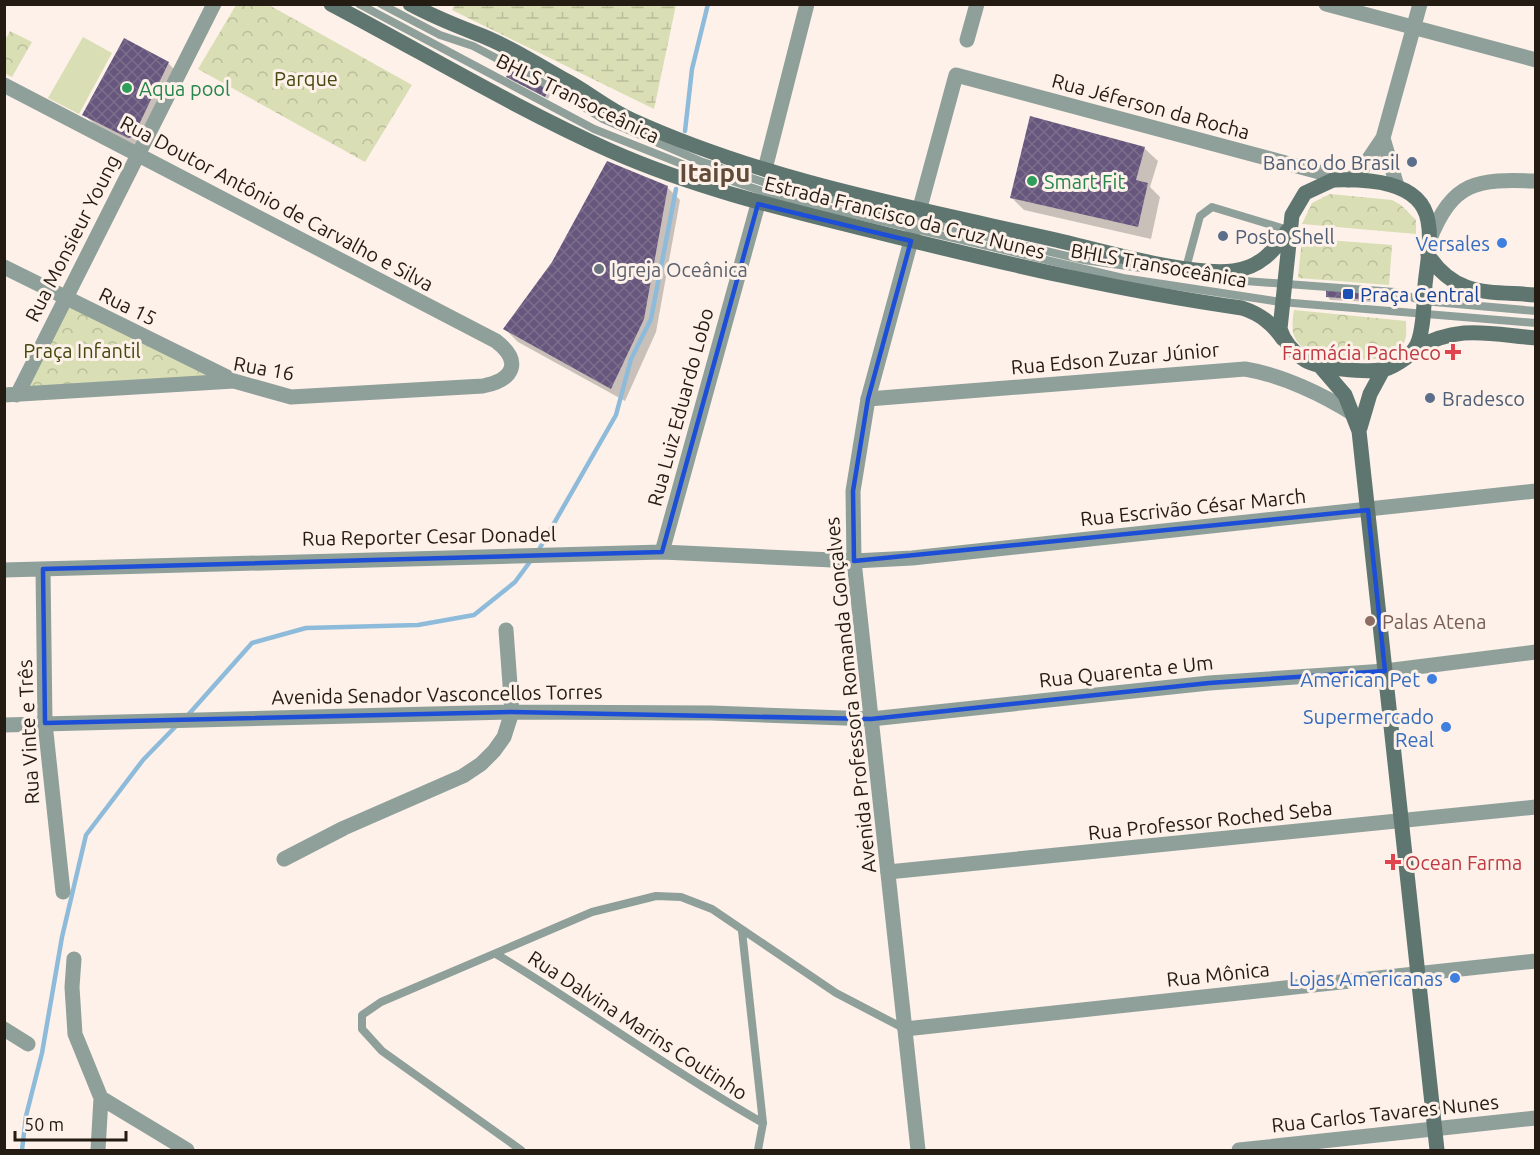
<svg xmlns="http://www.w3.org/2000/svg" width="1540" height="1155" viewBox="0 0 1540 1155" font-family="Ubuntu,sans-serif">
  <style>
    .grass { fill: #d9deb5 }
    .wetland { fill: url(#wetland-marsh) }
    .park { fill: url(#park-crowns) }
    .shadow { fill: #0003 }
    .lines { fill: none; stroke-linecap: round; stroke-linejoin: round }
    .stream { stroke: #8fbbdb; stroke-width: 4.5 }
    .building { fill: url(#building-cross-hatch) }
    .service { stroke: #8f9f9a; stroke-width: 8 }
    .minor { stroke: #8f9f9a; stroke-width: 15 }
    .tertiary { stroke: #8f9f9a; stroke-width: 15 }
    .secondary { stroke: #5f7670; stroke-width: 15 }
    .marked { fill: none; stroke: #1d4ed8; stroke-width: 4.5; stroke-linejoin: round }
    .leisure-dot { fill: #2e9e5b; stroke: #fdf1e9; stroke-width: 2 }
    .service-dot { fill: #5c6f8a; stroke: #fdf1e9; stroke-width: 2 }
    .shop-dot { fill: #3f7fe0; stroke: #fdf1e9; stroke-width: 2 }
    .worship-dot { fill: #6b7280; stroke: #fdf1e9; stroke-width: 2 }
    .transit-dot { fill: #1a4fb4; stroke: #fdf1e9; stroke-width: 2 }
    .health-dot { fill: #e0444e; stroke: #fdf1e9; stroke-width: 2 }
    .education-dot { fill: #8d6e63; stroke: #fdf1e9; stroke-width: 2 }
    .labels { text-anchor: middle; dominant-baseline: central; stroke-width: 6; stroke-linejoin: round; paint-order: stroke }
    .park-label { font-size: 20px; fill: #454910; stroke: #fdf1e9 }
    .leisure-label { font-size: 20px; fill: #27864d; stroke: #fdf1e9; text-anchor: start }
    .street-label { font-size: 20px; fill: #241b13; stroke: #fdf1e9 }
    .service-label { font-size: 20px; fill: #4e5e75; stroke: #fdf1e9; text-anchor: start }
    .shop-label { font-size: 20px; fill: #366cbe; stroke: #fdf1e9; text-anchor: end }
    .worship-label { font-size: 20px; fill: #5b616d; stroke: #fdf1e9; text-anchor: start }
    .transit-label { font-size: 20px; fill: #164399; stroke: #fdf1e9; text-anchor: start }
    .health-label { font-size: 20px; fill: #be3a42; stroke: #fdf1e9; text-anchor: end }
    .education-label { font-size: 20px; fill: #785e54; stroke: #fdf1e9; text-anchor: start }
    .district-label { font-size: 26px; font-weight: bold; fill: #614a37; stroke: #fdf1e9 }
  </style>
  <defs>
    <pattern id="wetland-marsh" width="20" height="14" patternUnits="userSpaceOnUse" patternTransform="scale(1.5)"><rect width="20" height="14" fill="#d9deb5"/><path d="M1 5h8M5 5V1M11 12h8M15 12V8" fill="none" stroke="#babe9b"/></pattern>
    <pattern id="park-crowns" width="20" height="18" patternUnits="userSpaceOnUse" patternTransform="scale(1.5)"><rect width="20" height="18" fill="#d9deb5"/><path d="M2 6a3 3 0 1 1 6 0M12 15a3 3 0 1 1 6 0" fill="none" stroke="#babe9b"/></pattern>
    <pattern id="building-cross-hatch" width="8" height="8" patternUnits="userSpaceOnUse" patternTransform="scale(1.5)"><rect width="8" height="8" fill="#67567d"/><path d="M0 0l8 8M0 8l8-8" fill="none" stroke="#7c6f8c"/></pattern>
  </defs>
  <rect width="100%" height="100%" fill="#fdf1e9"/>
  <path class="grass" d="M83 37 112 53 79 114 48 98Z"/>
  <path class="wetland" d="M455 5H676L654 109 452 10Z"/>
  <path class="park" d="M236 5H269L412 85 365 162 198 69Z
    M10 31 32 42 12 77 4 73 5 40Z
    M1330 194 1392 200 1401 205 1416 220V234L1302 224 1312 203Z
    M1302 238 1392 245 1389 285 1298 278Z
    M67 305 206 372 212 379 24 388Z
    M1294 310 1406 321C1406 327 1407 335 1405 340 1393 370 1341 357 1317 355 1293 345 1290 334 1294 310Z"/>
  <path class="shadow" d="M125 40 168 63 181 76 142 151 97 127 84 114Z
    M507 77 548 90 551 93 548 99Z
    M1144 148 1158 161 1150 187 1160 197 1151 239 1024 210 1011 197Z
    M667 187 680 200 656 332 625 401 518 342 505 329Z
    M1370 292 1372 302 1330 300 1328 297Z"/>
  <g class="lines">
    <path class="stream" d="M685 131 692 69 708 4
      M537 553 616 415 631 359 651 319 676 189
      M188 715 252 643 306 628 418 625 474 615 515 582 532 559
      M22 1150 26 1116 42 1053 62 937 86 835 143 760 177 725"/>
  </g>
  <path class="building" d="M124 38 169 62 133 137 128 138 82 115Z
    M510 70 549 89 545 97 506 77Z
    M1030 116 1145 147 1136 180 1148 183 1138 227 1010 198Z
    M607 161 668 186 644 319 611 389 503 329 552 262Z
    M1326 288 1370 291V300L1326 297Z"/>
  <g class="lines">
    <path class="service" d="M359 4 594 129 687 166 783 198 1123 278 1281 302 1536 323
      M381 4 440 35 473 46 557 90 603 119 700 161 763 182 966 232 1084 260 1148 269
      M1186 268 1200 216 1212 207 1288 230
      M1204 278 1395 292 1423 301 1536 311
      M742 931 763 1123 758 1150
      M496 954C586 1008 671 1071 763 1123
      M521 1150 382 1051 362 1029V1015L381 1002 592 912 656 896 681 897 712 909 836 993 905 1029"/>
    <path class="minor" d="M1326 4 1536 60
      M967 40 977 4
      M4 85 496 341C523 362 513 380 483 386L291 397 234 381 4 395
      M1383 138 1397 186
      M765 169 807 4
      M1349 180 1360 172 1383 138 1420 4
      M1429 241C1453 180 1477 179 1536 181
      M4 267 231 379
      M17 395 214 4
      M868 399 1245 369C1282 375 1324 395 1355 415
      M662 552 758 204
      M43 569 45 723 63 892
      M4 570 662 552 854 561 912 558 1536 491
      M4 725 512 712 711 713 871 719 1209 683 1385 671 1536 652
      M284 859 344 828 463 776 481 764 494 751 504 737 512 712 506 630
      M888 872 1536 807
      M74 959 72 987 75 1034 101 1098 187 1150
      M4 1029 28 1044
      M905 1029 1536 961
      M98 1150 101 1098
      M1239 1150 1536 1118"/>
    <path class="tertiary" d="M918 1150 854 561 853 491 868 399 956 75 1323 173 1333 180"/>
    <path class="secondary" d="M331 4C424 53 515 108 611 151 699 190 792 211 885 234 1003 263 1121 291 1242 308 1260 314 1272 323 1283 339
      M410 4C432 16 452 24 475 33 505 44 535 63 563 79 587 91 607 109 632 120 766 181 914 208 1056 240 1103 251 1187 276 1233 271 1259 268 1275 251 1288 230
      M1333 180C1366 179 1421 180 1428 221 1432 242 1427 265 1425 285 1424 301 1424 336 1415 348 1410 357 1391 369 1381 370 1364 372 1320 369 1305 360 1293 352 1284 342 1280 329L1292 215 1305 193Z
      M1428 255C1456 298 1490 291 1536 295
      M1415 349C1459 324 1488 334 1536 338
      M1320 366 1345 395 1359 431 1437 1150
      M1360 428 1370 394 1383 370"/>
  </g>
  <path class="marked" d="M758 204 911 241 868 399 853 491 854 561 1368 510 1385 671 1209 683 871 719 512 712 45 723 43 569 662 552Z"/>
  <g class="leisure-dot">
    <circle cx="127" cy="88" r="6"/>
    <circle cx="1032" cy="181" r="6"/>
  </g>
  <g class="service-dot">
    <circle cx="1412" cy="162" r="6"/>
    <circle cx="1223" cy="236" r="6"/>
    <circle cx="1430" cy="398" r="6"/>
  </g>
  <g class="shop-dot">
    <circle cx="1502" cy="243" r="6"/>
    <circle cx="1432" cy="679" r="6"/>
    <circle cx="1446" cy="727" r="6"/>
    <circle cx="1455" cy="978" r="6"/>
  </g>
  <circle class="worship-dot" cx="599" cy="269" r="6"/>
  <rect class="transit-dot" x="1342" y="288" width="12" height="12" rx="3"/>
  <g class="health-dot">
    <path d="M1450 343h6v6h6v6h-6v6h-6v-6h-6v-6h6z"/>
    <path d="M1390 853h6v6h6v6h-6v6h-6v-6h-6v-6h6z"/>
  </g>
  <circle class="education-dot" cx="1370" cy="621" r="6"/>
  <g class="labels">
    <g class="park-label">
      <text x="306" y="78">Parque</text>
      <text x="82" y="350">Praça Infantil</text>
    </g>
    <g class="leisure-label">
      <text x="139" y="88">Aqua pool</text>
      <text x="1044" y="181">Smart Fit</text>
    </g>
    <g class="street-label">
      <text transform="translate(578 98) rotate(26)">BHLS Transoceânica</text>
      <text transform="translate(1151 106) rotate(15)">Rua Jéferson da Rocha</text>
      <text transform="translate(277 203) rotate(28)">Rua Doutor Antônio de Carvalho e Silva</text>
      <text transform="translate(905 217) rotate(14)">Estrada Francisco da Cruz Nunes</text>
      <text transform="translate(72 238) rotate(-63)">Rua Monsieur Young</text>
      <text transform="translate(1159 265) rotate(10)">BHLS Transoceânica</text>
      <text transform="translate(128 306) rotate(26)">Rua 15</text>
      <text transform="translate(1115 358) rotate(-5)">Rua Edson Zuzar Júnior</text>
      <text transform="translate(264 368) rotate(10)">Rua 16</text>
      <text transform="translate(680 407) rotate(-75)">Rua Luiz Eduardo Lobo</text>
      <text transform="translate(1193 507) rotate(-6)">Rua Escrivão César March</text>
      <text transform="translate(429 536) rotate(-1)">Rua Reporter Cesar Donadel</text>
      <text transform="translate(1126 671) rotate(-6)">Rua Quarenta e Um</text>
      <text transform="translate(437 694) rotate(-1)">Avenida Senador Vasconcellos Torres</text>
      <text transform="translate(850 695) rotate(-96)">Avenida Professora Romanda Gonçalves</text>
      <text transform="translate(28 732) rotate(-93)">Rua Vinte e Três</text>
      <text transform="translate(1210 820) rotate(-6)">Rua Professor Roched Seba</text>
      <text transform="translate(1218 974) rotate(-6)">Rua Mônica</text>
      <text transform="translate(638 1025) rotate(33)">Rua Dalvina Marins Coutinho</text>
      <text transform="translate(1385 1113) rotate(-6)">Rua Carlos Tavares Nunes</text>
    </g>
    <g class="service-label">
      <text x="1400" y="162" text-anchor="end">Banco do Brasil</text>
      <text x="1235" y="236">Posto Shell</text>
      <text x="1442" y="398">Bradesco</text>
    </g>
    <g class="shop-label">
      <text x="1490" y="243">Versales</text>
      <text x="1420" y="679">American Pet</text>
      <text x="1434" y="716">Supermercado<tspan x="1434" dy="23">Real</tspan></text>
      <text x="1443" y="978">Lojas Americanas</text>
    </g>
    <g class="worship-label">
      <text x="611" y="269">Igreja Oceânica</text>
    </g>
    <g class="transit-label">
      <text x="1360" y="294">Praça Central</text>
    </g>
    <g class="health-label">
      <text x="1441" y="352">Farmácia Pacheco</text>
      <text x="1405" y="862" text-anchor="start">Ocean Farma</text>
    </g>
    <g class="education-label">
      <text x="1382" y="621">Palas Atena</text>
    </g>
    <g class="district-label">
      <text x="715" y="172">Itaipu</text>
    </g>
  </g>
  <rect width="1540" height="1155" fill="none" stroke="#241b13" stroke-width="12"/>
  <path d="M15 1131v9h111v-9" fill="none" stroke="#241b13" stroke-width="3"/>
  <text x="24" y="1131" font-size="18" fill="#241b13" stroke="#fdf1e9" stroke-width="4.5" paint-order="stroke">50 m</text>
</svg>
